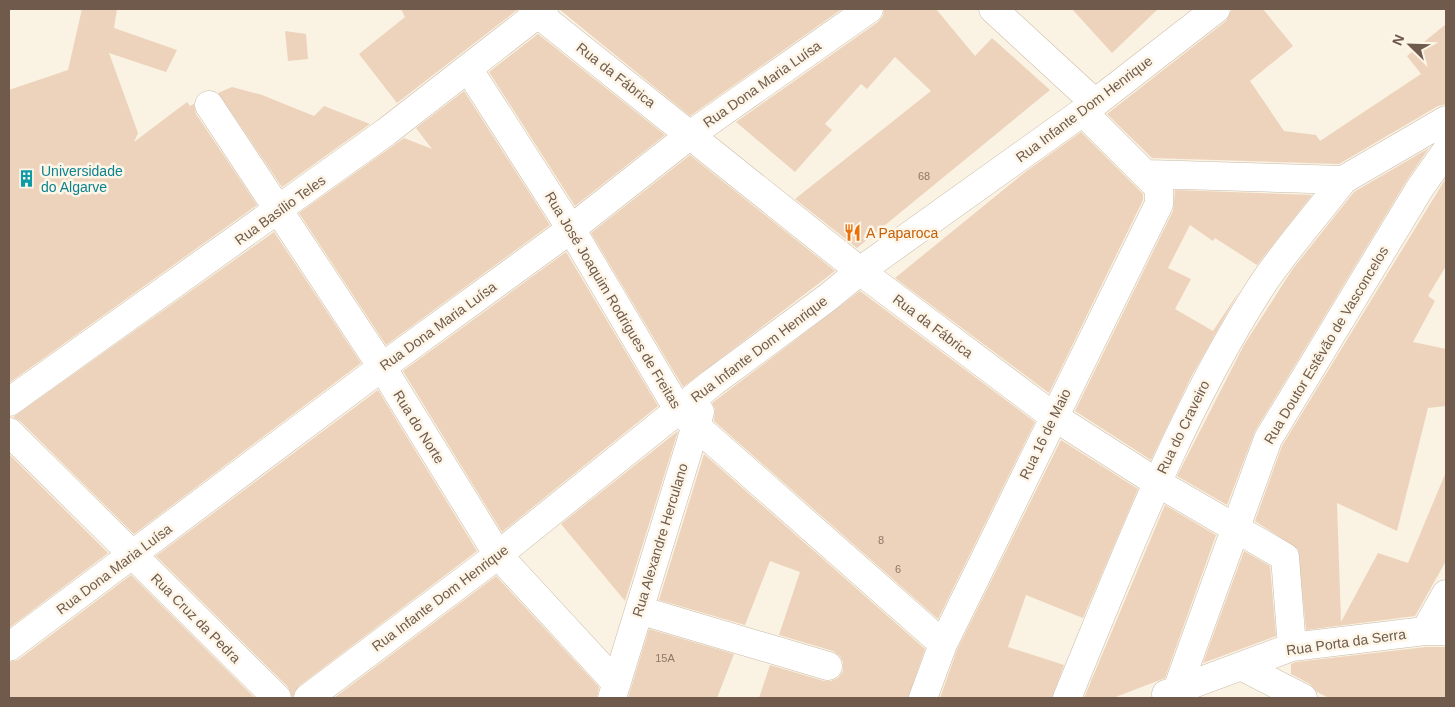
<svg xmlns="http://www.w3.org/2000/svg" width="1455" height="707" viewBox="0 0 1455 707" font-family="Arial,sans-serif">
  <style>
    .building { fill: #edd3bc }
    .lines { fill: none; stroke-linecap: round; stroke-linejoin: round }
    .minor-casing { stroke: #c9baaa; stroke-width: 29 }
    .tertiary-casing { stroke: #c9baaa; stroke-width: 29 }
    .secondary-casing { stroke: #cdbba8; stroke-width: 29 }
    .minor { stroke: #fff; stroke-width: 28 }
    .tertiary { stroke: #fff; stroke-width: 28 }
    .secondary { stroke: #fff; stroke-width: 28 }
    .labels { text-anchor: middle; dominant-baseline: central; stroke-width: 5; stroke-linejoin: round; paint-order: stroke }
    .number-label { font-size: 11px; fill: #8e7867 }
    .street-label { font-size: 14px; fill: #6f5a4b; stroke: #fdf6e8 }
    .culture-label { font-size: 14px; fill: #0d838f; stroke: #fdf6e8; text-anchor: start }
    .food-label { font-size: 14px; fill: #c56008; stroke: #fdf6e8; text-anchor: start }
  </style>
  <rect width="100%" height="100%" fill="#faf2e2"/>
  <path class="building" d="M82 9H117L114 28 177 50 166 72 109 53 138 133 134 142 187 102 190 106 194 104 196 114 257 205 9 383V90L68 70Z
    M401 9H517V10L397 103 359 54 405 17Z
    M559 9H842L690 116Z
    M884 9H936L975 56 992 38 1050 90 857 248 795 199 931 91 895 57 867 89 861 84 825 124 832 130 795 172 736 122 878 22 883 16Z
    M1072 9H1158L1112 53Z
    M1232 9H1263L1293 46 1250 81 1284 131 1316 135 1320 141 1421 74 1407 56 1446 24V104L1438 106 1339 164 1152 158 1107 114 1226 21Z
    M285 31 306 34 308 59 288 61Z
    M538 34 665 135 575 206 489 72Z
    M232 87 262 95 314 116 324 106 370 124 282 187 218 93Z
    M464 91 550 225 386 345 299 213 404 138 432 149 416 128Z
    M1081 132 1143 194V200L1049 393 895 278 1024 173Z
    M1429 148 1407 180 1255 431 1227 505 1177 476 1244 345 1292 270 1354 192Z
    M690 155 835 271 683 387 591 233Z
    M1446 178V266L1428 296 1435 301 1413 342 1446 349V406L1428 408 1397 531 1337 503 1341 622 1378 553 1408 563 1446 472V561L1415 616 1306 630 1298 549 1255 521 1282 446Z
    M1175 190 1312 195 1257 265 1215 238 1213 241 1190 225 1168 268 1191 279 1175 309 1213 331 1240 290 1190 379 1151 460 1075 411 1173 211Z
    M274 232 361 363 134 534 20 421 13 417Z
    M566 252 658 406 502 532 403 371Z
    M860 291 1035 422 938 619 714 421 715 409 712 403Z
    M378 390 477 551 299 686 292 698 288 687 156 556Z
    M678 431 625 601 561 524Z
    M1061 440 1138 489 1083 618 1026 595 1008 647 1064 665 1052 698H940L957 650Z
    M9 454 108 553 9 628Z
    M704 454 925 649 908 698H759L770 665 824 681H831L838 678 843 671V662L840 656 833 651 779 635 800 572 770 561 745 625 659 600Z
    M1165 505 1216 535 1165 678 1113 698H1084Z
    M1244 551 1270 566 1276 636 1203 663Z
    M131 575 255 698H9V662L18 660Z
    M496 576 599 687 597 698H334Z
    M649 629 734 654 717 698H628Z
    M1426 647H1446V698H1329L1317 692 1310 684 1291 674V664L1296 662Z"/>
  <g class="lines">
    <defs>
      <path id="minor" d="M532 9 860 271 1053 416 1156 482 1285 557 1292 647
        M469 70 571 229 679 411 943 644
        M209 105 382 367 498 555 616 683
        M1148 174 1343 180 1446 120
        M9 402 386 132 544 9
        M9 432 277 698
        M639 610 828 666
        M1425 631 1446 594
        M9 647 382 367 571 229 690 135 869 9
        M1241 666 1303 698
        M1166 694 1292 647 1425 631H1446
        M612 698 700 412
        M923 698 943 644 1159 204V188L1083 112
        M1067 698C1125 558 1178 417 1260 288 1284 251 1316 216 1343 180
        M1174 698 1268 439 1420 188 1446 151"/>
      <path id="tertiary" d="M308 698 498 555 712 383 827 298 860 271 1095 103"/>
      <path id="secondary" d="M993 9 1095 103 1216 9"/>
    </defs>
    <use href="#minor" class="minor-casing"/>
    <use href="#tertiary" class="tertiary-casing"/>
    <use href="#secondary" class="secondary-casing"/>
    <use href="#minor" class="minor"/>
    <use href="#tertiary" class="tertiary"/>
    <use href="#secondary" class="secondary"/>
  </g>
  <defs>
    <symbol id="building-bare" viewBox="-9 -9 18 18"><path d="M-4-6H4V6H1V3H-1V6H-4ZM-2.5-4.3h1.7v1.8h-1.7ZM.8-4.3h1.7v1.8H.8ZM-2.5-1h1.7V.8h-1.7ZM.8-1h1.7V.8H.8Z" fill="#0f9aa8" stroke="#fdf6e8" stroke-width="2.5" paint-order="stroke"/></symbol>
    <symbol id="restaurant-bare" viewBox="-9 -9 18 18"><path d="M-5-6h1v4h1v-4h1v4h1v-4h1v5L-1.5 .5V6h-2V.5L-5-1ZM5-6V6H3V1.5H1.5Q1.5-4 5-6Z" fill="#e8710a" stroke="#fdf6e8" stroke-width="2.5" paint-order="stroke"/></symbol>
  </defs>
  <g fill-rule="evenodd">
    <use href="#building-bare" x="14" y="166" width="25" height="25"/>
    <use href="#restaurant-bare" x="840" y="220" width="25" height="25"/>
  </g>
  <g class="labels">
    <g class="number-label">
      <text x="924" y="176">68</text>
      <text x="881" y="540">8</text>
      <text x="898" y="569">6</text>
      <text x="665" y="658">15A</text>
    </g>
    <g class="street-label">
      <text transform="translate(616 75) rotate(38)">Rua da Fábrica</text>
      <text transform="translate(762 84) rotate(-35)">Rua Dona Maria Luísa</text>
      <text transform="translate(1084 109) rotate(-37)">Rua Infante Dom Henrique</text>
      <text transform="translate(280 210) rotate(-36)">Rua Basílio Teles</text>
      <text transform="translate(613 300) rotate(59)">Rua José Joaquim Rodrigues de Freitas</text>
      <text transform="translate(438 326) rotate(-36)">Rua Dona Maria Luísa</text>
      <text transform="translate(933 326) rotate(37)">Rua da Fábrica</text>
      <text transform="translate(1326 345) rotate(-59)">Rua Doutor Estêvão de Vasconcelos</text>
      <text transform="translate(759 349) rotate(-37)">Rua Infante Dom Henrique</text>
      <text transform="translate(419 427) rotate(58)">Rua do Norte</text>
      <text transform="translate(1183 427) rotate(-64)">Rua do Craveiro</text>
      <text transform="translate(1045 434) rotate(-64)">Rua 16 de Maio</text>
      <text transform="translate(660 540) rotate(-73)">Rua Alexandre Herculano</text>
      <text transform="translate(114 569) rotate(-37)">Rua Dona Maria Luísa</text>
      <text transform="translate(440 598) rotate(-37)">Rua Infante Dom Henrique</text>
      <text transform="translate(196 618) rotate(45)">Rua Cruz da Pedra</text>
      <text transform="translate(1346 642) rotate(-8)">Rua Porta da Serra</text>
    </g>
    <g class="culture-label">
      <text x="41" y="171">Universidade<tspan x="41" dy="16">do Algarve</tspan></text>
    </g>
    <g class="food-label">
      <text x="866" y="233">A Paparoca</text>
    </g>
  </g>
  <rect width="1455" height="707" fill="none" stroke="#6f5a4b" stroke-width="20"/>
  <g transform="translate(1410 45) rotate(293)" stroke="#fdf6e8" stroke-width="4" paint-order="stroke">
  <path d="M0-4L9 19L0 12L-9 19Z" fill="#6f5a4b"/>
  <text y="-8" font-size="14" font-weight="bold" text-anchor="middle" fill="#6f5a4b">N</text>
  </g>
</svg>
